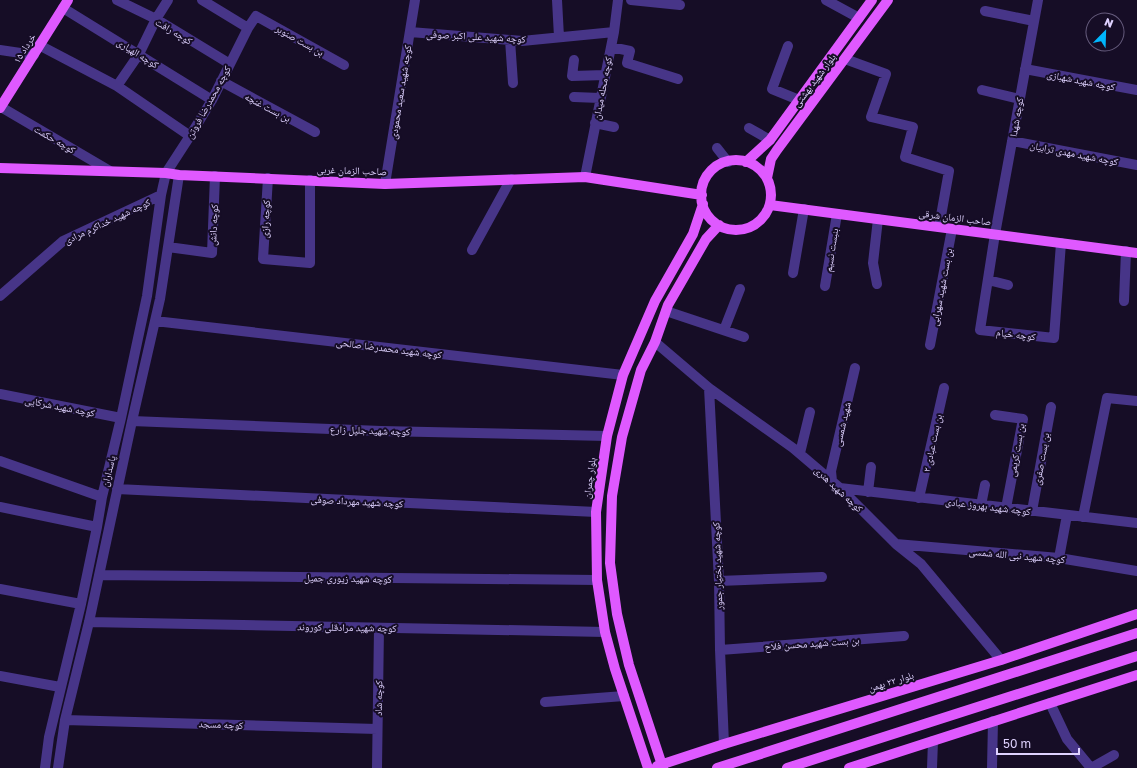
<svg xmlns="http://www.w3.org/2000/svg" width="1137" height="768" viewBox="0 0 1137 768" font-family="'Golos Text','Noto Naskh Arabic',sans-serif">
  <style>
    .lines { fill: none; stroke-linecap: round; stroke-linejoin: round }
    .minor { stroke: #473588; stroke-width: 10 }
    .major { stroke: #df59ff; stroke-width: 10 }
    .labels { text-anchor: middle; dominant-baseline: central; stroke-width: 4; stroke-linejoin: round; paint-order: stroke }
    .street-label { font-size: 10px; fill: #dfd2ff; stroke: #160d26 }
  </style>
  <rect width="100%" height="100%" fill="#160d26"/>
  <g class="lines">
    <path class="minor" d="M117 0 156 19 230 64
      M202 0 248 28
      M557 0 559 37
      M631 0 680 5
      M826 0 859 18
      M1038 0 995 234 980 330 1054 338 1061 243
      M63 8 212 100
      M985 11 1034 21
      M410 32 522 41 614 32
      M510 40 513 83
      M39 45 117 86 190 136
      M788 46 772 89 799 100
      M611 47 630 51 627 63 678 79
      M0 50 34 55
      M845 59 886 74 871 117 913 127 905 157 949 171 939 227
      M574 60 572 76 605 75
      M1025 69 1137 90
      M221 81 315 132
      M117 86 139 54 156 19 168 0
      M982 90 1020 99
      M574 97 600 98
      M1 107 110 171
      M595 123 614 127
      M749 128 770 140
      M1012 141 1137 165
      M717 148 728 162
      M585 177 614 32 618 0
      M268 178 263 259 310 263V180
      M385 184 415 0
      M168 247 212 253 215 176
      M472 250 511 179
      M793 273 804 209
      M988 280 1008 285
      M877 284 873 263 878 219
      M825 286 837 214
      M0 296 63 241 161 195
      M1124 301 1126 251
      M666 311 744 337
      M155 321 623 375
      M724 330 740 289
      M655 342 709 388 793 448 840 488 896 544 921 564 1001 660
      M930 345 952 229
      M709 388 719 581 720 650 724 744
      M0 394 121 418
      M995 415 1023 419 1006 508
      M132 421 381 431 607 436
      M800 453 810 412
      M0 461 102 497
      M832 481 831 471 855 368
      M840 488 1137 523
      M117 489 596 512
      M868 492 871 467
      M919 498 944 388
      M981 505 985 485
      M0 507 97 527
      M1032 511 1051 407
      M1083 517 1107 398 1137 401
      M896 544 1059 558 1137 571
      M1059 558 1067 515
      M99 575 597 580
      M719 581 822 577
      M0 589 81 604
      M89 622 605 632
      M720 650 904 636
      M0 676 60 687
      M545 702 624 696
      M1050 703 1067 739 1091 768
      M65 720 377 729
      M45 768 49 737 81 604 97 527 102 497 121 418 147 296 161 195 166 173 190 136 212 100 248 28 256 16 344 65
      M58 768 65 720 89 622 132 421 160 299 179 175
      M377 768 379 628
      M932 768 933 741
      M992 768 993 721
      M1091 768 1114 755"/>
    <path class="major" d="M0 108 68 0
      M701 195a35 35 0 1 1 70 0a35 35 0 1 1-70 0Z
      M746 162 770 140 872 0
      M0 168 166 173 179 175 385 184 585 177 702 195
      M767 178 771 159 777 150 888 0
      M770 205 1137 253
      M657 766 724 744 1001 660 1137 614
      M648 768 615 669 605 632 597 580 596 512 607 436 623 375 655 301 693 234 703 204
      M663 768 629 665 617 614 610 563 612 496 622 437 641 370 655 342 668 305 706 239 719 225
      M717 768 1137 633
      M787 768 1137 656
      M849 768 1137 675"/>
  </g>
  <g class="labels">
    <g class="street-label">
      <text transform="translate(174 31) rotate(31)">کوچه رافت</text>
      <text transform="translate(476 36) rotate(3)">کوچه شهید علی اکبر صوفی</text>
      <text transform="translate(300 40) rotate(29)">بن بست صنوبر</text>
      <text transform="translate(24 48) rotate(-58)">۱۵ خرداد</text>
      <text transform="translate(138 53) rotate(32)">کوچه الهیاری</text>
      <text transform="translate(814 80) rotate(-53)">بلوار شهید بهشتی</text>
      <text transform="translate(1081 80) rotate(11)">کوچه شهید شهبازی</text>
      <text transform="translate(602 88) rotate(-79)">کوچه محله میدان</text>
      <text transform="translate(400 92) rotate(-81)">کوچه شهید سعید محمودی</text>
      <text transform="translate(208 102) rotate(-61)">کوچه محمدرضا فروتن</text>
      <text transform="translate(268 107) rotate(28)">بن بست غنچه</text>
      <text transform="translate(1016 117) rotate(-80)">کوچه شهدا</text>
      <text transform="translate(55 139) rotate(30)">کوچه حکمت</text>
      <text transform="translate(1074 153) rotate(11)">کوچه شهید مهدی ترابیان</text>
      <text transform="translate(352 170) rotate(2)">صاحب الزمان غربی</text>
      <text transform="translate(955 217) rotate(7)">صاحب الزمان شرقی</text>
      <text transform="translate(265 219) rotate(-87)">کوچه رازی</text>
      <text transform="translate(107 221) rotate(-25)">کوچه شهید خداکرم مرادی</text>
      <text transform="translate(213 225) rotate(-87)">کوچه دانش</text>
      <text transform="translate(831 250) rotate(-81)">بنبست نسیم</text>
      <text transform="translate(941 287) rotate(-79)">بن بست شهید سهرابی</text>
      <text transform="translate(1016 334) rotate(7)">کوچه خیام</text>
      <text transform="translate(389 348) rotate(7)">کوچه شهید محمدرضا صالحی</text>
      <text transform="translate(60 406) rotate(11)">کوچه شهید شرکایی</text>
      <text transform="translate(842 424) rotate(-77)">شهید شمسی</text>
      <text transform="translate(370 430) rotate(2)">کوچه شهید جلیل زارع</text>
      <text transform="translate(932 443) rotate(-78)">بن بست عبادی ۲</text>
      <text transform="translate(1016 450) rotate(-80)">بن بست کریمی</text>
      <text transform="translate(1041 459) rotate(-80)">بن بست صفری</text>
      <text transform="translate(108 471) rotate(-76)">پاسداران</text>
      <text transform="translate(589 478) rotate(-82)">بلوار چمران</text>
      <text transform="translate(839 489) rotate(43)">کوچه شهید هنری</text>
      <text transform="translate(357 501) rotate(3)">کوچه شهید مهرداد صوفی</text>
      <text transform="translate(988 506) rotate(7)">کوچه شهید بهروز عبادی</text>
      <text transform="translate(1017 555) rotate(5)">کوچه شهید نبی الله شمسی</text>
      <text transform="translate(717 566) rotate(-92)">کوچه شهید بختیار جمور</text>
      <text transform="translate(348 578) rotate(1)">کوچه شهید زیوری جمیل</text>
      <text transform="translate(347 627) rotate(1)">کوچه شهید مرادقلی کوروند</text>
      <text transform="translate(812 643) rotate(-4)">بن بست شهید محسن فلاح</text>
      <text transform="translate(891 681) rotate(-17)">بلوار ۲۲ بهمن</text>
      <text transform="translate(378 698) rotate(-89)">کوچه شاد</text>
      <text transform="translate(221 724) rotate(2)">کوچه مسجد</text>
    </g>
  </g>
  <g transform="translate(1105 32) rotate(23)"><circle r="19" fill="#160d26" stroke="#665c7d"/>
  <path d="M0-3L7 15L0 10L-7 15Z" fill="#00b6fd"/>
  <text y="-6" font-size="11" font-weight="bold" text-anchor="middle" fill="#dfd2ff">N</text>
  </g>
  <path d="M997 748v6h82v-6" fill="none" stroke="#dfd2ff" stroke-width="2"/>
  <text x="1003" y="748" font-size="12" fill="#dfd2ff" stroke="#160d26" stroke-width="3" paint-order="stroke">50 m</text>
</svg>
